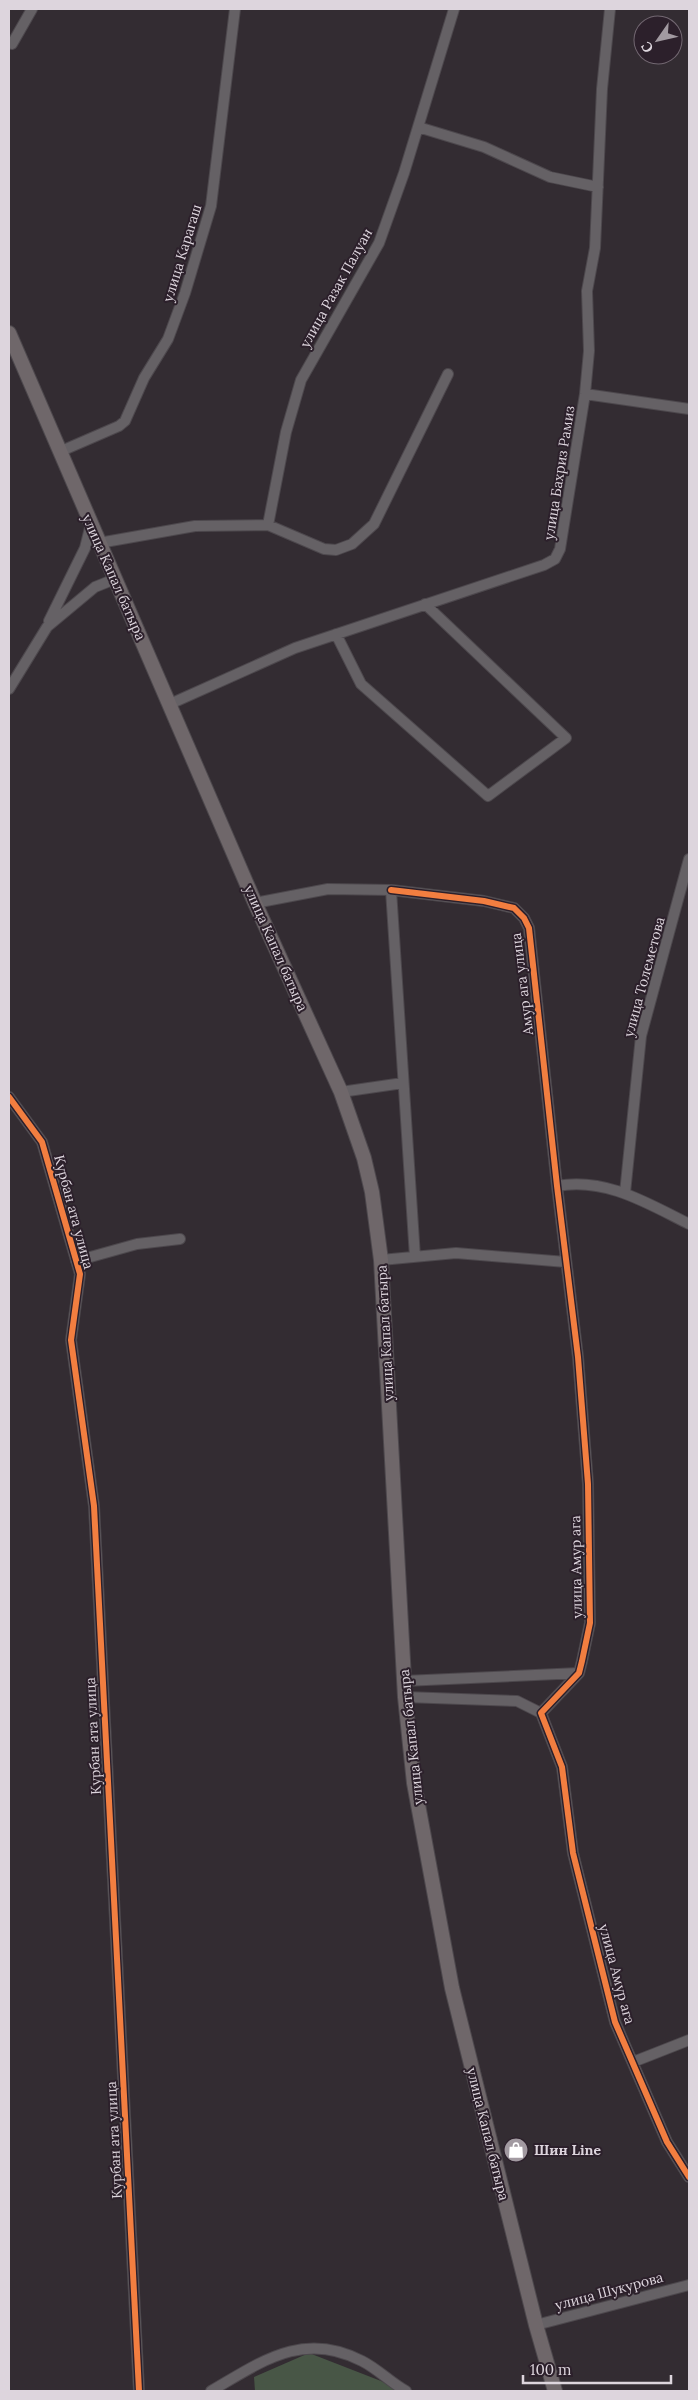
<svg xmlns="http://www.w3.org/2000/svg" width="698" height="2400" viewBox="0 0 698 2400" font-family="Lora,serif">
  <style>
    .green { fill: #485646 }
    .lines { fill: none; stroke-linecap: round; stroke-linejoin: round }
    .street-casing { stroke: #4d484d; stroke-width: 12 }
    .secondary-casing { stroke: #4d484d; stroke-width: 16 }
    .street { stroke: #656165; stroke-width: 10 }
    .secondary { stroke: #6f676a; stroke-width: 14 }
    .cycleway-casing { stroke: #2c202b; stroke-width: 9 }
    .cycleway { stroke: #f27e40; stroke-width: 6 }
    .labels { text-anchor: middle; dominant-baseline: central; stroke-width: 4; stroke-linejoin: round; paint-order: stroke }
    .street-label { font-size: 14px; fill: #ddd5dd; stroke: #2c202b }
    .poi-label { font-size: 14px; font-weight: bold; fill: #ddd5dd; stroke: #2c202b; text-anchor: start }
  </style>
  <rect width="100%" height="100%" fill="#332c32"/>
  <path class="green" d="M309 2353 381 2381 399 2391H255L254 2377Z"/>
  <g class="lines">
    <defs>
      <path id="street" d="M12 44 32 9
        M418 127 484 147 550 177 598 187
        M585 394 689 409
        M59 452 119 426 125 421 144 378 168 339 185 293 211 206 235 9
        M268 525 286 432 301 380 379 243 404 173 454 9
        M99 543 195 526 268 525 324 549 336 550 352 544 374 524 448 374
        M49 621 85 548 91 524
        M336 634 361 684 488 796 566 738 425 604
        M9 689 47 627 95 587 115 579
        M170 704 295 648 544 565 555 559 560 549 585 394 589 351 587 291 595 248 602 89 610 9
        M391 890 484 901 514 908 524 918 529 928 557 1186 578 1357 588 1484 590 1623 582 1661 579 1673 541 1713 562 1767 573 1853 615 2022 667 2142 689 2177
        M255 903 328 889 391 890 415 1257
        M341 1092 403 1083
        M9 1097 42 1142 80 1274 71 1340 94 1506 139 2391
        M557 1186C605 1177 647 1203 689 1224
        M625 1193 641 1036 689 859
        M381 1260 456 1253 566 1262
        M76 1261 137 1244 180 1239
        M404 1681 579 1673
        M405 1697 517 1701 541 1713
        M633 2062 689 2040
        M536 2325 689 2285
        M211 2391C261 2362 303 2330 362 2361 378 2369 391 2383 406 2391"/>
      <path id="secondary" d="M9 333 255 903 341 1092 364 1158 372 1192 381 1260 405 1697 414 1783 452 1988 536 2325 555 2391"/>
    </defs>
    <use href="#street" class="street-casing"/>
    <use href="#secondary" class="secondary-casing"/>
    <use href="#street" class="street"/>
    <use href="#secondary" class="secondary"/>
    <defs>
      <path id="cycleway" d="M391 890 484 901 514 908 524 918 529 928 557 1186 578 1357 588 1484 590 1623 582 1661 579 1673 541 1713 562 1767 573 1853 615 2022 667 2142 689 2177
        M9 1097 42 1142 80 1274 71 1340 94 1506 139 2391"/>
    </defs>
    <use href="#cycleway" class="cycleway-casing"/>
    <use href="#cycleway" class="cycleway"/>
  </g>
  <defs>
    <symbol id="shop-disc" viewBox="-11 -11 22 22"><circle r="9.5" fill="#a29aa1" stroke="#2c202b"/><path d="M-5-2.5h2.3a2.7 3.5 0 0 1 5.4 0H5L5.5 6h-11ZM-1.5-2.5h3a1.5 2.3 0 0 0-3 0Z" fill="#fff"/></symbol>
  </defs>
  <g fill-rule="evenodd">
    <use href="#shop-disc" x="502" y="2136" width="28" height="28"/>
  </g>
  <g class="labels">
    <g class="street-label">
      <text transform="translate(182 253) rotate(-73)">улица Карагаш</text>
      <text transform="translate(336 288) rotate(-61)">улица Разак Палуан</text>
      <text transform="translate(559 473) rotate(-81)">улица Бахриз Рамиз</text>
      <text transform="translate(114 577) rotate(66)">улица Капал батыра</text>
      <text transform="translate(276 948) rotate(66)">улица Капал батыра</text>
      <text transform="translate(644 977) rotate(-75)">улица Толеметова</text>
      <text transform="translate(522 984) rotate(-97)">Амур ага улица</text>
      <text transform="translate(74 1212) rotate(75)">Курбан ата улица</text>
      <text transform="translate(385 1333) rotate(-93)">улица Капал батыра</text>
      <text transform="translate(576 1567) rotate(-91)">улица Амур ага</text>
      <text transform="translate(93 1736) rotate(-93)">Курбан ата улица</text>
      <text transform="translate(411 1737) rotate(-96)">улица Капал батыра</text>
      <text transform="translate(617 1974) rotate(75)">улица Амур ага</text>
      <text transform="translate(488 2134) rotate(76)">улица Капал батыра</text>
      <text transform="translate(114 2140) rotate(-93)">Курбан ата улица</text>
      <text transform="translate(609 2291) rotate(-15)">улица Шукурова</text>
    </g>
    <g class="poi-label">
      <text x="534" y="2150">Шин Line</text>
    </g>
  </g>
  <rect width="698" height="2400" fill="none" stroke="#ddd5dd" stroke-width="20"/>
  <g transform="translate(658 40) rotate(236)"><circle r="24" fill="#2c202b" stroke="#736872"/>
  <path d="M0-4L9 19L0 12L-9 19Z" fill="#a29aa1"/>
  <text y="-8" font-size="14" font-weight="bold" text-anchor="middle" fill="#ddd5dd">С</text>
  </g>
  <path d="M523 2375v8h148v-8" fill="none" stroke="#ddd5dd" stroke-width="2.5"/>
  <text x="530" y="2375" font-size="15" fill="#ddd5dd" stroke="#2c202b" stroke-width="4" paint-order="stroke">100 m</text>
</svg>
